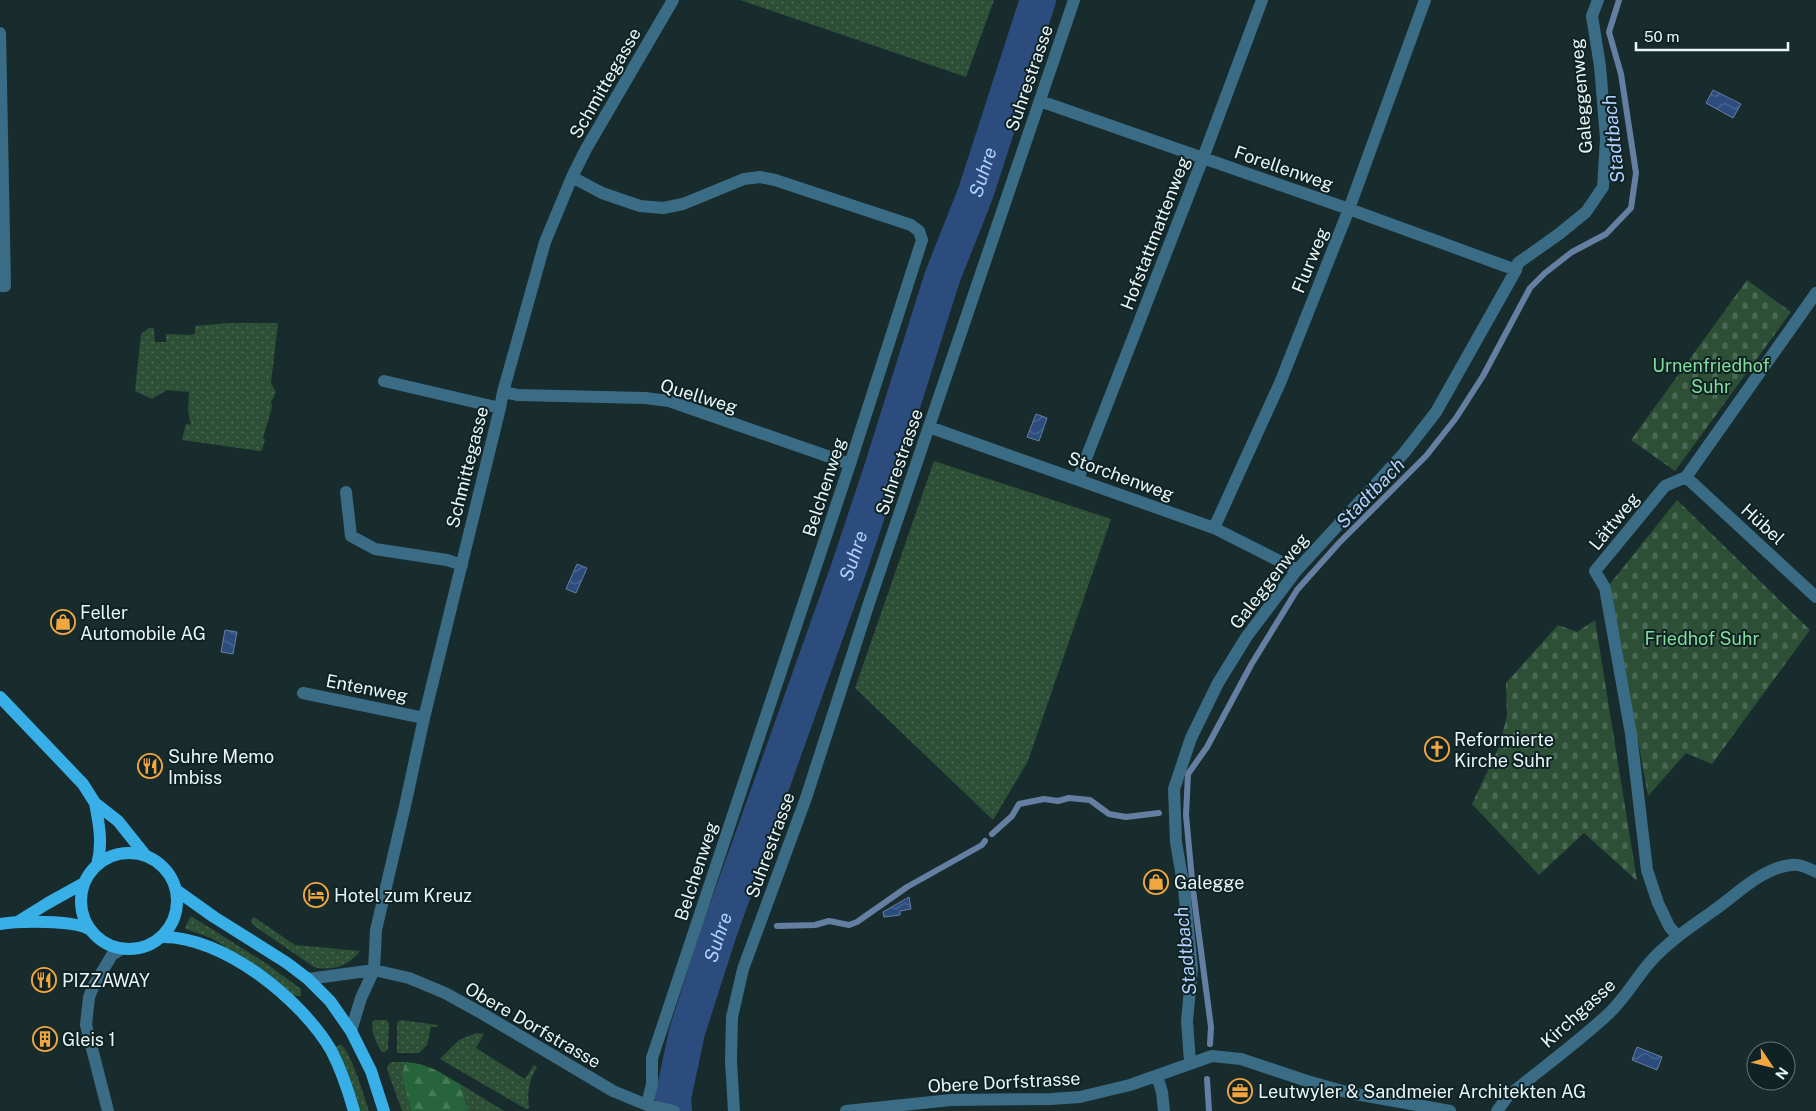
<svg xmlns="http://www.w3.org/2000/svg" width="1816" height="1111" viewBox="0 0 1816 1111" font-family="'Public Sans',sans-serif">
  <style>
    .grass { fill: url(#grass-dots) }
    .forest { fill: url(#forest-firs) }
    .cemetery { fill: url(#cemetery-stones) }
    .water { fill: url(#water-waves); stroke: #657fa2 }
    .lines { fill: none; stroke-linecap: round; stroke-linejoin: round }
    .stream { stroke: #657fa2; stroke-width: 6 }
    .river { stroke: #2d4c7e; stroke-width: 36 }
    .street { stroke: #3a6c86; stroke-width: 12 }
    .primary { stroke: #38afe6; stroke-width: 12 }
    .labels { text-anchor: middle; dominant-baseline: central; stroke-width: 4; stroke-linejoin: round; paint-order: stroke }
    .street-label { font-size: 18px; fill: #e9f5f6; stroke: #0f2224 }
    .park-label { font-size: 18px; fill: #84db9c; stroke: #0f2224 }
    .poi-label { font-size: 18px; fill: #e9f5f6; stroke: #0f2224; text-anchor: start }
    .water-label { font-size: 19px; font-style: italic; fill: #b2d0ff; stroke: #0f2224 }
  </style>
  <defs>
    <pattern id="grass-dots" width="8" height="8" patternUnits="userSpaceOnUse" patternTransform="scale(1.25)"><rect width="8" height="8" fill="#2c4f36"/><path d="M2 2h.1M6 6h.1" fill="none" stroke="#4b6954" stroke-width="1.8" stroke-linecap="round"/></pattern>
    <pattern id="forest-firs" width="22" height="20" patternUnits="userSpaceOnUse" patternTransform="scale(1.25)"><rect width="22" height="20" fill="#27643c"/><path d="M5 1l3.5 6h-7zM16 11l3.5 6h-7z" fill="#467b59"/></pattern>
    <pattern id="cemetery-stones" width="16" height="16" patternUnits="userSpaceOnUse" patternTransform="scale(1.25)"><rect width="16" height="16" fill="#2c4f36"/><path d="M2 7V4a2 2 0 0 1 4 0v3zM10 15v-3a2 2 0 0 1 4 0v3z" fill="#4b6954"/></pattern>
    <pattern id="water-waves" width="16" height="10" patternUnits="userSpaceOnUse" patternTransform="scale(1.25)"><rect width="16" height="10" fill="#2d4c7e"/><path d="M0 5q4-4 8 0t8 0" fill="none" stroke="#4b6691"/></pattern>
  </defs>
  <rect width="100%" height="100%" fill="#182c2e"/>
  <path class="grass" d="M740 0H994L966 77Z
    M229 323H278L271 383 276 392 271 402 272 407 263 438 265 440 262 450 259 451 182 440 186 424 191 425 188 411 189 392 167 390 152 399 135 391 141 334 149 328H154L155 342H166V334L192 335 195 333V326Z
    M934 461 1111 519 1028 761 993 820 855 688Z
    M191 916 267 964 301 989V996H295L272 977 211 938 186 929 185 927Z
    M254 917 295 945 360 951C350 965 331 972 314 967L253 925 251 920Z
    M376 1020H386L389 1023 388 1049 385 1052H382C377 1045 370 1030 373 1021Z
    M400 1020 438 1025 437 1027H431L427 1045 419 1053H397V1023Z
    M476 1033 484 1034 476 1048 525 1079 534 1065 537 1067C529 1079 527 1093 529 1108L526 1109 440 1059 459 1040Z
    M340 1044C351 1050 364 1097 369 1111H360L336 1047Z
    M392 1062H405L402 1076 411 1111H402L387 1069 389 1064Z
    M460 1084 504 1111H468Z"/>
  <path class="forest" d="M405 1062C430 1064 439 1072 460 1084L468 1111H411L402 1076Z"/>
  <path class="cemetery" d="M1747 280 1791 312 1675 471 1631 440Z
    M1677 500 1810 630 1712 764 1686 753 1648 796 1610 584Z
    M1595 620 1637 881 1584 833 1539 875 1472 804 1499 747 1507 716 1506 683 1558 625 1577 632Z"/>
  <path class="water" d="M1713 90 1741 104 1733 118 1706 103Z
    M1036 414 1047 418 1039 441 1027 437Z
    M577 564 587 568 576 593 566 589Z
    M225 630 237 632 233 654 221 652Z
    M909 897 911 909 900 911V915L884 917 883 912Z
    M1637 1047 1662 1057 1657 1070 1632 1060Z"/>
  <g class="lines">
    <path class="stream" d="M992 834 1012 816 1019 804 1044 799 1058 801 1069 798 1090 800 1109 814 1126 817 1159 813
      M777 926 815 925 829 921 849 925 857 922 907 887 982 845 985 841
      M1210 1044 1211 1027 1193 890 1186 815 1188 774 1207 747 1251 665 1297 590 1339 543 1426 456 1456 418 1483 376 1530 288 1545 273 1572 252 1606 234 1631 208 1636 173 1621 74 1609 32 1619 0
      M1207 1079 1209 1111"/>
    <path class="river" id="s1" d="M674 1111 673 1098 687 1032 718 935 849 568 881 472 942 278 976 192 1038 0"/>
    <path class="street" d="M0 33 5 286H0
      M1040 101 1349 209 1516 270
      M572 177 602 193 640 206 663 208 683 204 744 179 760 177 775 180 911 225 919 231 922 240 850 464 652 1058V1084L647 1105
      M384 381 500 408
      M503 392 518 395 645 398 669 401 850 464
      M929 427 1214 528 1297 570
      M1686 477 1816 597
      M1078 479 1203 158 1262 0
      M346 492 351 536 375 549 447 560 462 565
      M1214 528 1280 383 1349 209 1425 0
      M303 693 424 718
      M1677 936 1669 926 1658 903 1647 870 1631 734 1605 588 1595 571 1665 486 1686 477 1816 293
      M308 979 374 970 409 978 445 993 483 1014 613 1091 647 1105 674 1111
      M351 1031 361 998 374 970 376 930 405 806 424 718 500 408 503 392 545 242 572 177 586 149 673 0
      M1190 1062 1187 1021 1192 968 1184 889 1176 842 1174 789 1191 738 1218 683 1247 636 1297 570 1404 453 1436 412 1516 270 1518 263 1559 234 1586 212 1603 187 1606 139 1600 66 1592 16 1598 0
      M1157 1076 1162 1092 1164 1111
      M108 1111 86 1025 89 997 94 985 112 955 121 949
      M734 1111 731 1061 732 1017 743 969 806 798 869 603 1074 0
      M846 1111 951 1100 1051 1099 1080 1097 1130 1085 1212 1056 1241 1059 1307 1081 1350 1093 1450 1111
      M1497 1111 1508 1096C1540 1070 1574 1045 1605 1017 1624 1001 1635 979 1651 961 1669 941 1691 927 1713 911 1736 895 1762 868 1791 865 1800 864 1808 868 1816 872"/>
    <path class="primary" d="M0 697 83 784 95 803 118 821 146 856
      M95 803C99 824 103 843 97 865
      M81 901a48 48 0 1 1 96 0a48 48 0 1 1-96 0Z
      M176 890 214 917 287 963 308 979 330 1001 351 1031 371 1071 384 1111
      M19 921 48 903 84 883
      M0 924C19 921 73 920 89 929
      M162 937C223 936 301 999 331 1050 341 1069 348 1090 354 1111"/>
  </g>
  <defs>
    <symbol id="shop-ring" viewBox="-11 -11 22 22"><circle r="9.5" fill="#0f2224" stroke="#f1a63f" stroke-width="1.5"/><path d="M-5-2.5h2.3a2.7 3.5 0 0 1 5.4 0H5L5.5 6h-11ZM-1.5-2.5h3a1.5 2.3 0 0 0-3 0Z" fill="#f1a63f"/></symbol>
    <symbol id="church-ring" viewBox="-11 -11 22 22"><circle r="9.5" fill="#0f2224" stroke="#f1a63f" stroke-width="1.5"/><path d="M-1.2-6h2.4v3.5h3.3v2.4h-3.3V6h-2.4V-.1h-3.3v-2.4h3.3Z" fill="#f1a63f"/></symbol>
    <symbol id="restaurant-ring" viewBox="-11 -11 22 22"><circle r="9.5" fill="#0f2224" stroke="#f1a63f" stroke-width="1.5"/><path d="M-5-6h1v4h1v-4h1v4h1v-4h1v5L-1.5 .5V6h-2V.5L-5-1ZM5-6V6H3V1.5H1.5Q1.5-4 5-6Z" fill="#f1a63f"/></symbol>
    <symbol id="hotel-ring" viewBox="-11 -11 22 22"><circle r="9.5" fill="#0f2224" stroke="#f1a63f" stroke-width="1.5"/><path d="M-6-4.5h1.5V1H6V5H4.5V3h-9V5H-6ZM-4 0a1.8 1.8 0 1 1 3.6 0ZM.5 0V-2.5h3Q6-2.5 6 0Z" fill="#f1a63f"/></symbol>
    <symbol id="building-ring" viewBox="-11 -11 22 22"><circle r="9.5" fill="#0f2224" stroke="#f1a63f" stroke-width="1.5"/><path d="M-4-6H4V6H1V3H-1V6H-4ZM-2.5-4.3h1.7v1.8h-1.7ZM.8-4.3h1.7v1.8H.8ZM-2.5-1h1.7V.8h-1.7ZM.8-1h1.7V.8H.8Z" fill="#f1a63f"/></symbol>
    <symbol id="office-ring" viewBox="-11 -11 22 22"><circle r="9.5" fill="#0f2224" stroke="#f1a63f" stroke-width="1.5"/><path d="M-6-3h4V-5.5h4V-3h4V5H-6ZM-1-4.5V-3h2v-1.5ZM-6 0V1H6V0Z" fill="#f1a63f"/></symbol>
  </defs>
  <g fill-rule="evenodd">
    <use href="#shop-ring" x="49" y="608" width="28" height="28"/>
    <use href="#church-ring" x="1423" y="735" width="28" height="28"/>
    <use href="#restaurant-ring" x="136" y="752" width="28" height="28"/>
    <use href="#shop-ring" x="1142" y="868" width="28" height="28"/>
    <use href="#hotel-ring" x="302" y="881" width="28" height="28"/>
    <use href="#restaurant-ring" x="30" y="966" width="28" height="28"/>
    <use href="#building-ring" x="31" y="1025" width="28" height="28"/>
    <use href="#office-ring" x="1226" y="1077" width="28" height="28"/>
  </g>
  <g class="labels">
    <g class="street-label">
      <text transform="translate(1029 78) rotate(-71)">Suhrestrasse</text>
      <text transform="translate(605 83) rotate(-60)">Schmittegasse</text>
      <text transform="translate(1581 96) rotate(-95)">Galeggenweg</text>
      <text transform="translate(1284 168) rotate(19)">Forellenweg</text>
      <text transform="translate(1155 233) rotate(-69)">Hofstattmattenweg</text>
      <text transform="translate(1310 260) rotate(-68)">Flurweg</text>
      <text transform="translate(699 396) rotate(17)">Quellweg</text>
      <text transform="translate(899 462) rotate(-71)">Suhrestrasse</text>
      <text transform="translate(467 467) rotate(-76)">Schmittegasse</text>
      <text transform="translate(1121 476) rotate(20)">Storchenweg</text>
      <text transform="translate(824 487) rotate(-72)">Belchenweg</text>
      <text transform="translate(1614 521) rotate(-51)">Lättweg</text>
      <text transform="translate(1763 524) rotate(42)">Hübel</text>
      <text transform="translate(1269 581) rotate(-52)">Galeggenweg</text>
      <text transform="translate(367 688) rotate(11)">Entenweg</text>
      <text transform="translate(770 845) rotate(-70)">Suhrestrasse</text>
      <text transform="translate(696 871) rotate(-72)">Belchenweg</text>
      <text transform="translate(1578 1013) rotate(-42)">Kirchgasse</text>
      <text transform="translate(533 1025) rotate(30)">Obere Dorfstrasse</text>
      <text transform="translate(1004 1082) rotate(-3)">Obere Dorfstrasse</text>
    </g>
    <g class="park-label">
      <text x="1711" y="365">Urnenfriedhof<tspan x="1711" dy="21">Suhr</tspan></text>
      <text x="1702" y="638">Friedhof Suhr</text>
    </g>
    <g class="poi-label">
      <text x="80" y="612">Feller<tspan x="80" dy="21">Automobile AG</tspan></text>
      <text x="1454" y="739">Reformierte<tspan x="1454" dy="21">Kirche Suhr</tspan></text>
      <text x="168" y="756">Suhre Memo<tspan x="168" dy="21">Imbiss</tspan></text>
      <text x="1174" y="882">Galegge</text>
      <text x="334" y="895">Hotel zum Kreuz</text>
      <text x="62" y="980">PIZZAWAY</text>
      <text x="62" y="1039">Gleis 1</text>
      <text x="1258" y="1091">Leutwyler &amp; Sandmeier Architekten AG</text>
    </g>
    <g class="water-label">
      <text transform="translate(1613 139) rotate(-96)">Stadtbach</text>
      <text stroke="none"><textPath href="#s1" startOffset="990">Suhre</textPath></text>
      <text transform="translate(1370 493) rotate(-46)">Stadtbach</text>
      <text stroke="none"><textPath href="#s1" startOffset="585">Suhre</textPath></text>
      <text stroke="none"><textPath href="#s1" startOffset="180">Suhre</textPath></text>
      <text transform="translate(1185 951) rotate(-96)">Stadtbach</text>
    </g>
  </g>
  <g transform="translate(1771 1066) rotate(125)"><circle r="24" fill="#0f2224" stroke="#667678"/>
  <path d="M0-4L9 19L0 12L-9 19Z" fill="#f1a63f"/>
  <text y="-8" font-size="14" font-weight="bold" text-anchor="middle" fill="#e9f5f6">N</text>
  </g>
  <path d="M1636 42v8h152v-8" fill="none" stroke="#e9f5f6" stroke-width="2.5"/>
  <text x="1644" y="42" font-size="15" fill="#e9f5f6" stroke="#0f2224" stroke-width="4" paint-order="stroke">50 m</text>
</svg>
